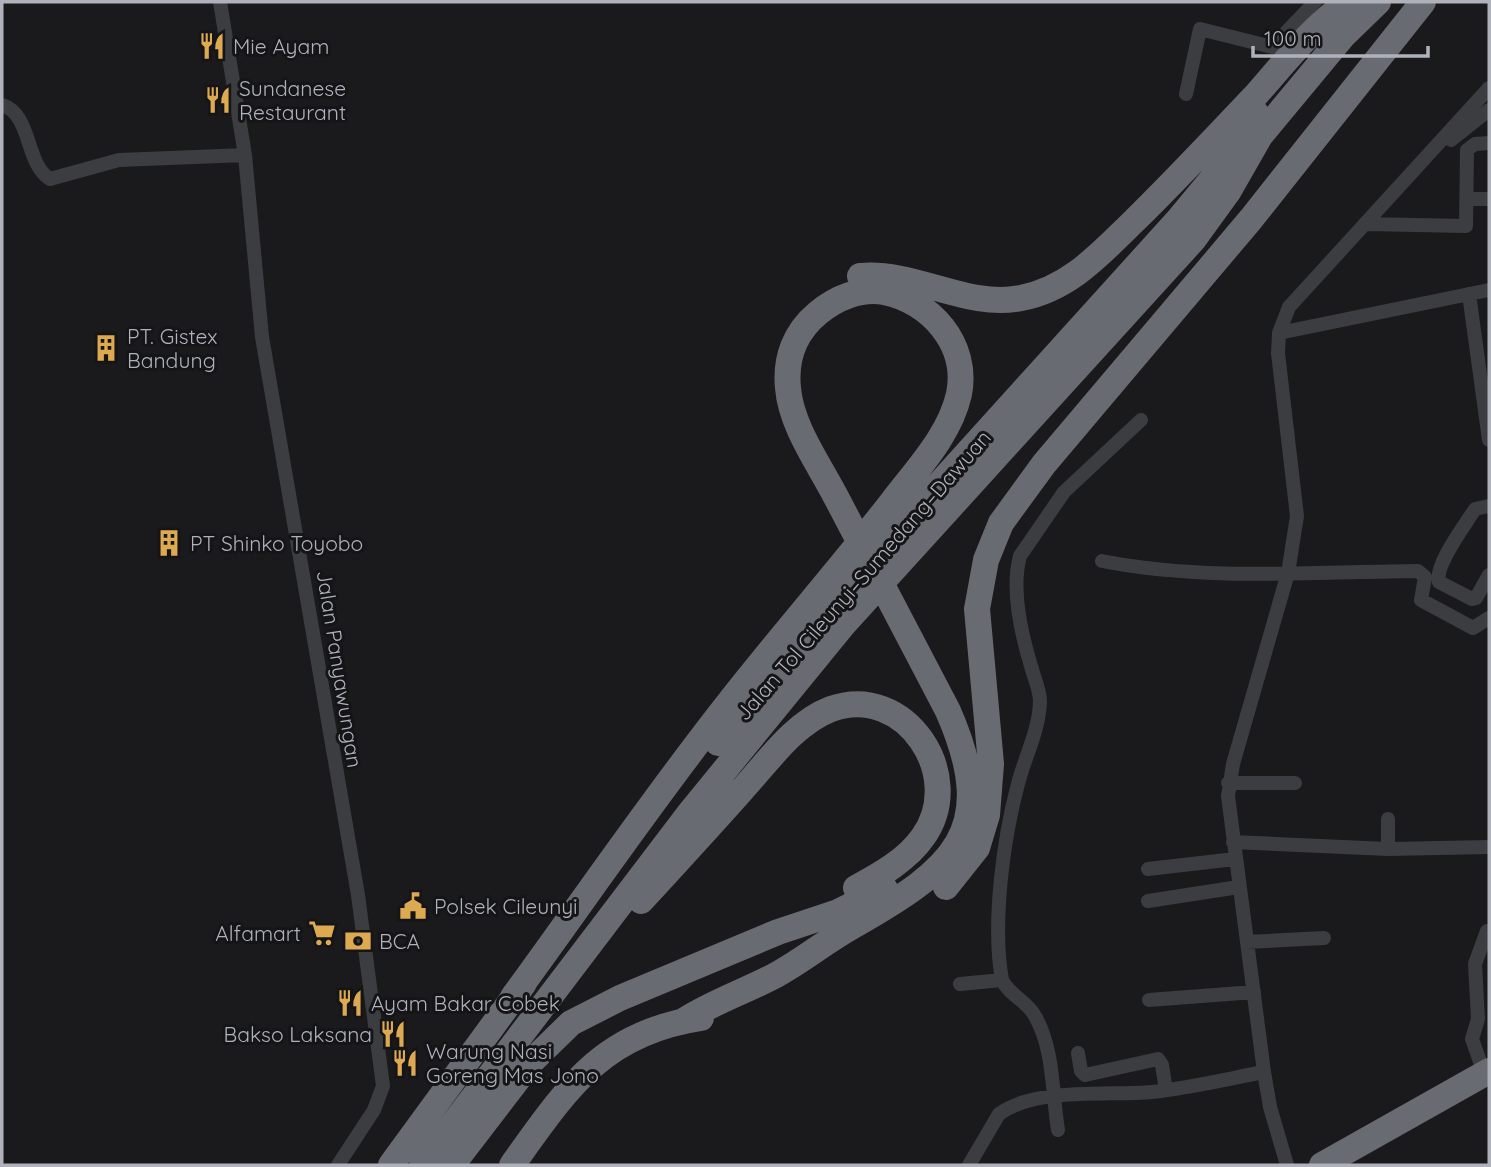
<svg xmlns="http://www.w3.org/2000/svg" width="1491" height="1167" viewBox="0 0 1491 1167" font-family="Quicksand,sans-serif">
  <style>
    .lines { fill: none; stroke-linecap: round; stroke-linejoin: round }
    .street { stroke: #3c3d41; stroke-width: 14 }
    .highway { stroke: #686b71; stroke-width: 26 }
    .labels { text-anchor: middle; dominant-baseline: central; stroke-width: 6; stroke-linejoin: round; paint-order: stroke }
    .poi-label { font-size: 21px; fill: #afb2ba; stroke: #151517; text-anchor: start }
    .street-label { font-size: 21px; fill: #afb2ba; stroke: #151517 }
  </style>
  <rect width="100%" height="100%" fill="#1a1a1c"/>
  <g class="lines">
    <path class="street" d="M220 2 245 155 262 337 358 895 383 1086 374 1110 338 1165
      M1186 94 1200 29 1272 47 1315 2
      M2 105C32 114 25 164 50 179L119 160 245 155
      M1451 140 1489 110
      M1468 199H1489
      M1365 224 1466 226 1467 150 1475 144 1489 143
      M1469 294 1489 440
      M1279 333 1489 290
      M1489 506 1475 509C1466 524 1434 565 1439 582L1472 599 1476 598 1489 575
      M1102 561C1203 581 1315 572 1418 571L1425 577 1421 600 1473 628 1489 618
      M1228 783H1295
      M1388 819V849
      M1233 842 1388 849 1489 847
      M1148 869 1235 859
      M1148 901 1239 887
      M1247 942 1324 938
      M1002 980C992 924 1003 840 1018 784 1025 756 1039 731 1040 702 1040 689 1034 678 1031 666 1021 633 1011 589 1020 556L1064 492 1141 420
      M960 984 1002 980C1009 995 1027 1001 1035 1016 1054 1049 1052 1093 1058 1130
      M1149 1000 1254 992
      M1078 1053 1081 1071 1085 1075 1158 1059 1162 1065 1166 1090
      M1484 1073 1472 1039 1478 1019 1475 964 1487 931
      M969 1165 999 1114C1036 1087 1108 1096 1152 1092 1189 1088 1227 1079 1264 1072
      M1287 1165 1270 1107 1264 1072 1228 796 1233 764 1288 573 1297 516 1278 353 1279 333 1289 307 1489 88"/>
    <path class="highway" d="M860 276C916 271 967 309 1021 298 1069 289 1100 254 1133 222 1175 181 1215 138 1255 96 1285 62 1311 28 1348 2
      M718 743 905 522 1178 220 1212 179 1256 113
      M946 887 977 848 987 815 991 764 977 609 986 560 1001 523 1044 464 1251 219 1423 2
      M641 901C675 864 708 828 741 791 767 763 794 723 831 709 905 682 967 776 923 837 907 860 880 875 856 888
      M513 997C584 900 652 800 727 705 781 636 838 571 892 502 917 469 950 435 959 394 969 344 930 301 884 292 860 288 836 298 818 313 795 332 785 358 788 388 791 426 819 464 836 497 873 569 911 640 948 711 1001 832 953 869 853 926 826 941 802 961 776 975 746 991 713 1002 685 1020
      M391 1165 524 983
      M422 1165 688 815 843 625 1194 239 1228 192 1260 136 1343 36 1378 2
      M452 1165 531 1062 571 1023 620 998 778 932 838 912 885 889
      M512 1165C566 1090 601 1033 701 1018
      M1322 1165 1489 1071"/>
  </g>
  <defs>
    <symbol id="restaurant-bare" viewBox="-9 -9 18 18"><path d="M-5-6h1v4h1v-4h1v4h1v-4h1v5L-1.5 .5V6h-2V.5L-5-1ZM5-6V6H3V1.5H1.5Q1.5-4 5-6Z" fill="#ddaa51" stroke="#151517" stroke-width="2.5" paint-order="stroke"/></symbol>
    <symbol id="building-bare" viewBox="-9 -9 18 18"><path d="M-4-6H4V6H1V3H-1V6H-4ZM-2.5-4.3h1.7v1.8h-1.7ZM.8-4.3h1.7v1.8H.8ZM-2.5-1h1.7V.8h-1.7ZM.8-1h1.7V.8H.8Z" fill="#ddaa51" stroke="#151517" stroke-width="2.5" paint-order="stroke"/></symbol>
    <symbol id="civic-bare" viewBox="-9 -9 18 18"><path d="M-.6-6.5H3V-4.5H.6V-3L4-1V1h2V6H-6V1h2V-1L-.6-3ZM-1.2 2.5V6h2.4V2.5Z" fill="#ddaa51" stroke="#151517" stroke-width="2.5" paint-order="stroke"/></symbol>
    <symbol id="supermarket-bare" viewBox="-9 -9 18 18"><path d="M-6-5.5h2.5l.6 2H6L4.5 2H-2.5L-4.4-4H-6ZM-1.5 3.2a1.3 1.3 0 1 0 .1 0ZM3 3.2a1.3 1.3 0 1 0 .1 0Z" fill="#ddaa51" stroke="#151517" stroke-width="2.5" paint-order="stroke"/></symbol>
    <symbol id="bank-bare" viewBox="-9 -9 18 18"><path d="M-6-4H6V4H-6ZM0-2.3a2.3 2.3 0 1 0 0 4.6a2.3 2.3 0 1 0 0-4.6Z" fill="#ddaa51" stroke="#151517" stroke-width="2.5" paint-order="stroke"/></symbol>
  </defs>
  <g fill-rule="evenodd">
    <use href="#restaurant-bare" x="193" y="27" width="38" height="38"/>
    <use href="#restaurant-bare" x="199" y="81" width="38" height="38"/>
    <use href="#building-bare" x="87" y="329" width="38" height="38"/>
    <use href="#building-bare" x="150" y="524" width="38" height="38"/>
    <use href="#civic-bare" x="394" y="887" width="38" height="38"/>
    <use href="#supermarket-bare" x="303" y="914" width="38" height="38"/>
    <use href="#bank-bare" x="339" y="922" width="38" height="38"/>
    <use href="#restaurant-bare" x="331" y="984" width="38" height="38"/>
    <use href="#restaurant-bare" x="374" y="1015" width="38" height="38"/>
    <use href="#restaurant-bare" x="386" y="1044" width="38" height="38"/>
  </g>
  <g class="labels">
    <g class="poi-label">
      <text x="233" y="46">Mie Ayam</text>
      <text x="239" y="88">Sundanese<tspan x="239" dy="24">Restaurant</tspan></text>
      <text x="127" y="336">PT. Gistex<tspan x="127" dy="24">Bandung</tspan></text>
      <text x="190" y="543">PT Shinko Toyobo</text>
      <text x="434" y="906">Polsek Cileunyi</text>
      <text x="301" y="933" text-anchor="end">Alfamart</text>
      <text x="379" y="941">BCA</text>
      <text x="371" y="1003">Ayam Bakar Cobek</text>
      <text x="372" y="1034" text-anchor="end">Bakso Laksana</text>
      <text x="426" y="1051">Warung Nasi<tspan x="426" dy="24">Goreng Mas Jono</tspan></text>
    </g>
    <g class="street-label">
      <text transform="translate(863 575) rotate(-49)">Jalan Tol Cileunyi–Sumedang–Dawuan</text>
      <text transform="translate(340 669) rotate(81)">Jalan Panyawungan</text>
    </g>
  </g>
  <rect width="1491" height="1167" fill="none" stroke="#afb2ba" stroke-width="7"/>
  <path d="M1253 46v10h175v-10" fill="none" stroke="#afb2ba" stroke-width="3.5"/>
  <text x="1264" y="46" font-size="21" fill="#afb2ba" stroke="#151517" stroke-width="5" paint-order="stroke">100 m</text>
</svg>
